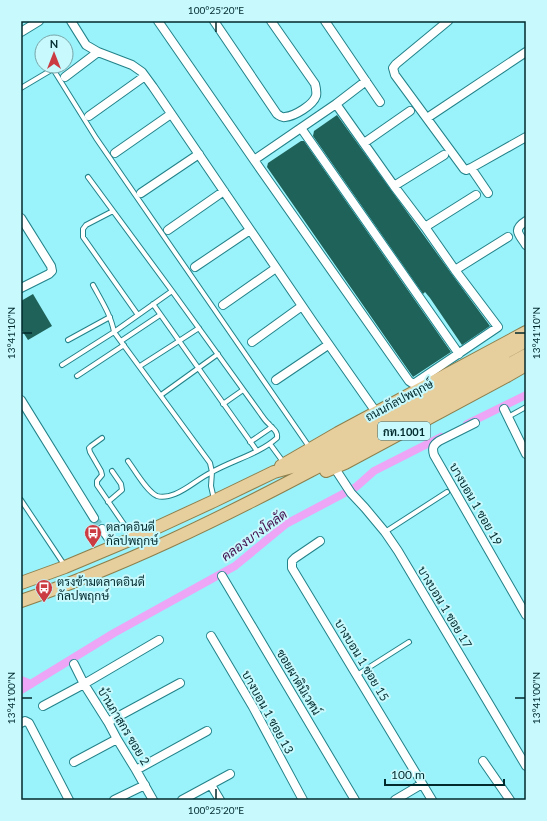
<svg xmlns="http://www.w3.org/2000/svg" width="547" height="821" viewBox="0 0 547 821" font-family="Lato,Sarabun,sans-serif">
  <style>
    .lines { fill: none; stroke-linecap: round; stroke-linejoin: round }
    .canal { stroke: #eca6f5; stroke-width: 8 }
    .building { fill: #1f6259 }
    .minor-tunnel { stroke: #7ccad1; stroke-width: 8; stroke-dasharray: 8 4; stroke-linecap: butt }
    .service-casing { stroke: #228289; stroke-width: 6 }
    .minor-casing { stroke: #228289; stroke-width: 10 }
    .primary-casing { stroke: #8c7f4c; stroke-width: 14 }
    .service { stroke: #fff; stroke-width: 4 }
    .minor { stroke: #fff; stroke-width: 8 }
    .primary { stroke: #e6ce9d; stroke-width: 12 }
    .ticks { fill: none; stroke: #022a2d; stroke-width: 1.5 }
    .labels { text-anchor: middle; dominant-baseline: central; stroke-width: 4; stroke-linejoin: round; paint-order: stroke }
    .shield { fill: #c7f9fd; stroke: #3d686b; stroke-width: 1 }
    .shield-label { font-size: 11px; font-weight: bold; fill: #022a2d }
    .street-label { font-size: 12px; fill: #022a2d; stroke: #c7f9fd }
    .poi-label { font-size: 12px; fill: #022a2d; stroke: #c7f9fd; text-anchor: start }
    .water-label { font-size: 13px; font-style: italic; fill: #420b4a; stroke: #c7f9fd }
    .neatline { fill: none; stroke: #022a2d; stroke-width: 1.5 }
    .ticks-label { font-size: 10px; text-anchor: middle; fill: #022a2d }
  </style>
  <rect width="100%" height="100%" fill="#9af2fa"/>
  <g class="lines">
    <path class="canal" d="M467 424 526 395
      M21 680 31 684
      M21 690 114 633 235 566 286 524 356 487 374 471 441 437"/>
  </g>
  <path class="building" d="M337 115 451 273 490 326 462 345 430 298 425 292 423 294 313 136 314 131Z
    M301 141H304L451 352 413 377 267 167 268 163Z
    M33 294 52 326 28 340 21 329V301Z"/>
  <g class="lines">
    <path class="minor-tunnel" d="M94 518 102 529"/>
    <defs>
      <path id="service" d="M21 88 53 69 96 138 310 448
        M113 211 86 225 83 229V237L138 315
        M93 285C101 300 111 315 114 332L210 463 212 472 211 486 214 499
        M153 304 257 451
        M68 340 110 317
        M121 341 160 315
        M62 365 114 332 172 291 88 177
        M140 366 179 341 199 328
        M77 376 124 345
        M161 395 218 354
        M223 404 243 390
        M508 417 526 407
        M102 438 91 446 89 448 90 452 101 471 102 475 97 481V485L132 536
        M250 442 272 427
        M270 444 284 463
        M128 461C134 469 147 492 157 496 163 498 170 496 175 494 188 489 199 478 212 472 233 460 259 454 277 438 278 431 273 429 269 424 265 421 263 417 260 413L172 291
        M21 500 65 566
        M108 502 122 490 121 484 112 471
        M385 532 447 492
        M357 675 409 642"/>
      <path id="minor" d="M71 21 86 45 98 52 132 65 142 72 153 87 313 322 376 412
        M158 21 254 160 409 381 412 383H415L498 327 455 270 425 227 394 186 336 104
        M214 21 277 114C280 116 282 118 285 117 295 116 313 105 316 96 317 92 316 88 315 84L271 21
        M325 21 380 102
        M448 21 396 64 393 68 395 75 464 169 466 170 471 168 526 137
        M21 32 39 21
        M65 77 98 52
        M89 116 145 76
        M427 118 526 52
        M301 128 459 354
        M364 143 410 111
        M115 153 171 114
        M254 160 336 104 366 81
        M471 168 488 193
        M394 186 444 155
        M141 193 199 154
        M21 218 51 266 52 271 49 274 21 288
        M526 221C512 230 519 234 526 245
        M425 227 476 195
        M168 230 224 191
        M195 267 250 230
        M455 270 508 237
        M223 305 276 268
        M252 342 302 306
        M276 380 328 345
        M21 400 94 518
        M504 409 526 454
        M475 423 439 441C433 445 432 448 434 455L526 615
        M334 467 351 493 365 508 385 532 398 551 526 766
        M102 529 114 546
        M320 541 295 558 292 561V568L432 800
        M222 576 355 800
        M211 636 253 707 303 800
        M74 664 84 684 108 722 117 739 136 770 153 800
        M43 706 84 684 159 640
        M108 722 180 683
        M21 723 25 721 29 723 69 800
        M483 761 510 800
        M74 762 117 739
        M136 770 207 731
        M211 785 220 800
        M114 800 145 785
        M182 800 230 774
        M395 800 422 784"/>
      <path id="primary" d="M281 466 338 433 526 332
        M326 471 345 463 507 376 526 365
        M21 583 65 567 134 538 214 501 274 472 303 464 340 444 526 341
        M21 601C121 567 217 520 310 471 383 433 454 394 526 355"/>
    </defs>
    <use href="#service" class="service-casing"/>
    <use href="#minor" class="minor-casing"/>
    <use href="#primary" class="primary-casing"/>
    <use href="#service" class="service"/>
    <use href="#minor" class="minor"/>
    <use href="#primary" class="primary"/>
  </g>
  <path class="ticks" d="M216 22V32M22 333H32M515 333H525M22 698H32M515 698H525M216 789V799"/>
  <defs>
    <symbol id="bus-pin" viewBox="-11 -11 22 30"><path d="M0 17L-7.5 6A9.5 9.5 0 1 1 7.5 6Z" fill="#cb3b42" stroke="#c7f9fd"/><path d="M-5-6H5V4H4V6H2V4H-2V6H-4V4H-5ZM-3.5-4V0h7V-4ZM-3.5 1.2v1.5H-2V1.2ZM2 1.2v1.5H3.5V1.2Z" fill="#fff"/></symbol>
  </defs>
  <g fill-rule="evenodd">
    <use href="#bus-pin" x="83" y="523" width="20" height="27"/>
    <use href="#bus-pin" x="34" y="578" width="20" height="27"/>
  </g>
  <g class="labels">
    <rect class="shield" x="378" y="422" width="52" height="18" rx="3"/>
    <g class="shield-label">
      <text x="404" y="431">กท.1001</text>
    </g>
    <g class="street-label">
      <text transform="translate(399 400) rotate(-28)">ถนนกัลปพฤกษ์</text>
      <text transform="translate(476 504) rotate(60)">บางบอน 1 ซอย 19</text>
      <text transform="translate(445 607) rotate(59)">บางบอน 1 ซอย 17</text>
      <text transform="translate(362 660) rotate(59)">บางบอน 1 ซอย 15</text>
      <text transform="translate(299 682) rotate(59)">ซอยผาตินิเวศน์</text>
      <text transform="translate(268 712) rotate(61)">บางบอน 1 ซอย 13</text>
      <text transform="translate(124 726) rotate(59)">บ้านภาสกร ซอย 2</text>
    </g>
    <g class="poi-label">
      <text x="106" y="526">ตลาดอินดี<tspan x="106" dy="14">กัลปพฤกษ์</tspan></text>
      <text x="57" y="581">ตรงข้ามตลาดอินดี<tspan x="57" dy="14">กัลปพฤกษ์</tspan></text>
    </g>
    <g class="water-label">
      <text transform="translate(254 535) rotate(-36)">คลองบางโคลัด</text>
    </g>
  </g>
  <rect width="547" height="821" fill="none" stroke="#c7f9fd" stroke-width="44"/>
  <g transform="translate(54 54)"><circle r="19" fill="#c7f9fd" stroke="#78a6aa"/>
  <path d="M0-3L7 15L0 10L-7 15Z" fill="#cb3b42"/>
  <text y="-6" font-size="11" font-weight="bold" text-anchor="middle" fill="#022a2d">N</text>
  </g>
  <path d="M385 779v6h119v-6" fill="none" stroke="#022a2d" stroke-width="2"/>
  <text x="391" y="779" font-size="12" fill="#022a2d" stroke="#c7f9fd" stroke-width="3" paint-order="stroke">100 m</text>
  <rect x="22" y="22" width="503" height="777" class="neatline"/>
  <g class="ticks-label">
    <text x="216" y="14">100°25'20"E</text>
    <text transform="translate(11 333) rotate(-90)" y="4">13°41'10"N</text>
    <text transform="translate(536 333) rotate(-90)" y="4">13°41'10"N</text>
    <text transform="translate(11 698) rotate(-90)" y="4">13°41'00"N</text>
    <text transform="translate(536 698) rotate(-90)" y="4">13°41'00"N</text>
    <text x="216" y="814">100°25'20"E</text>
  </g>
</svg>
